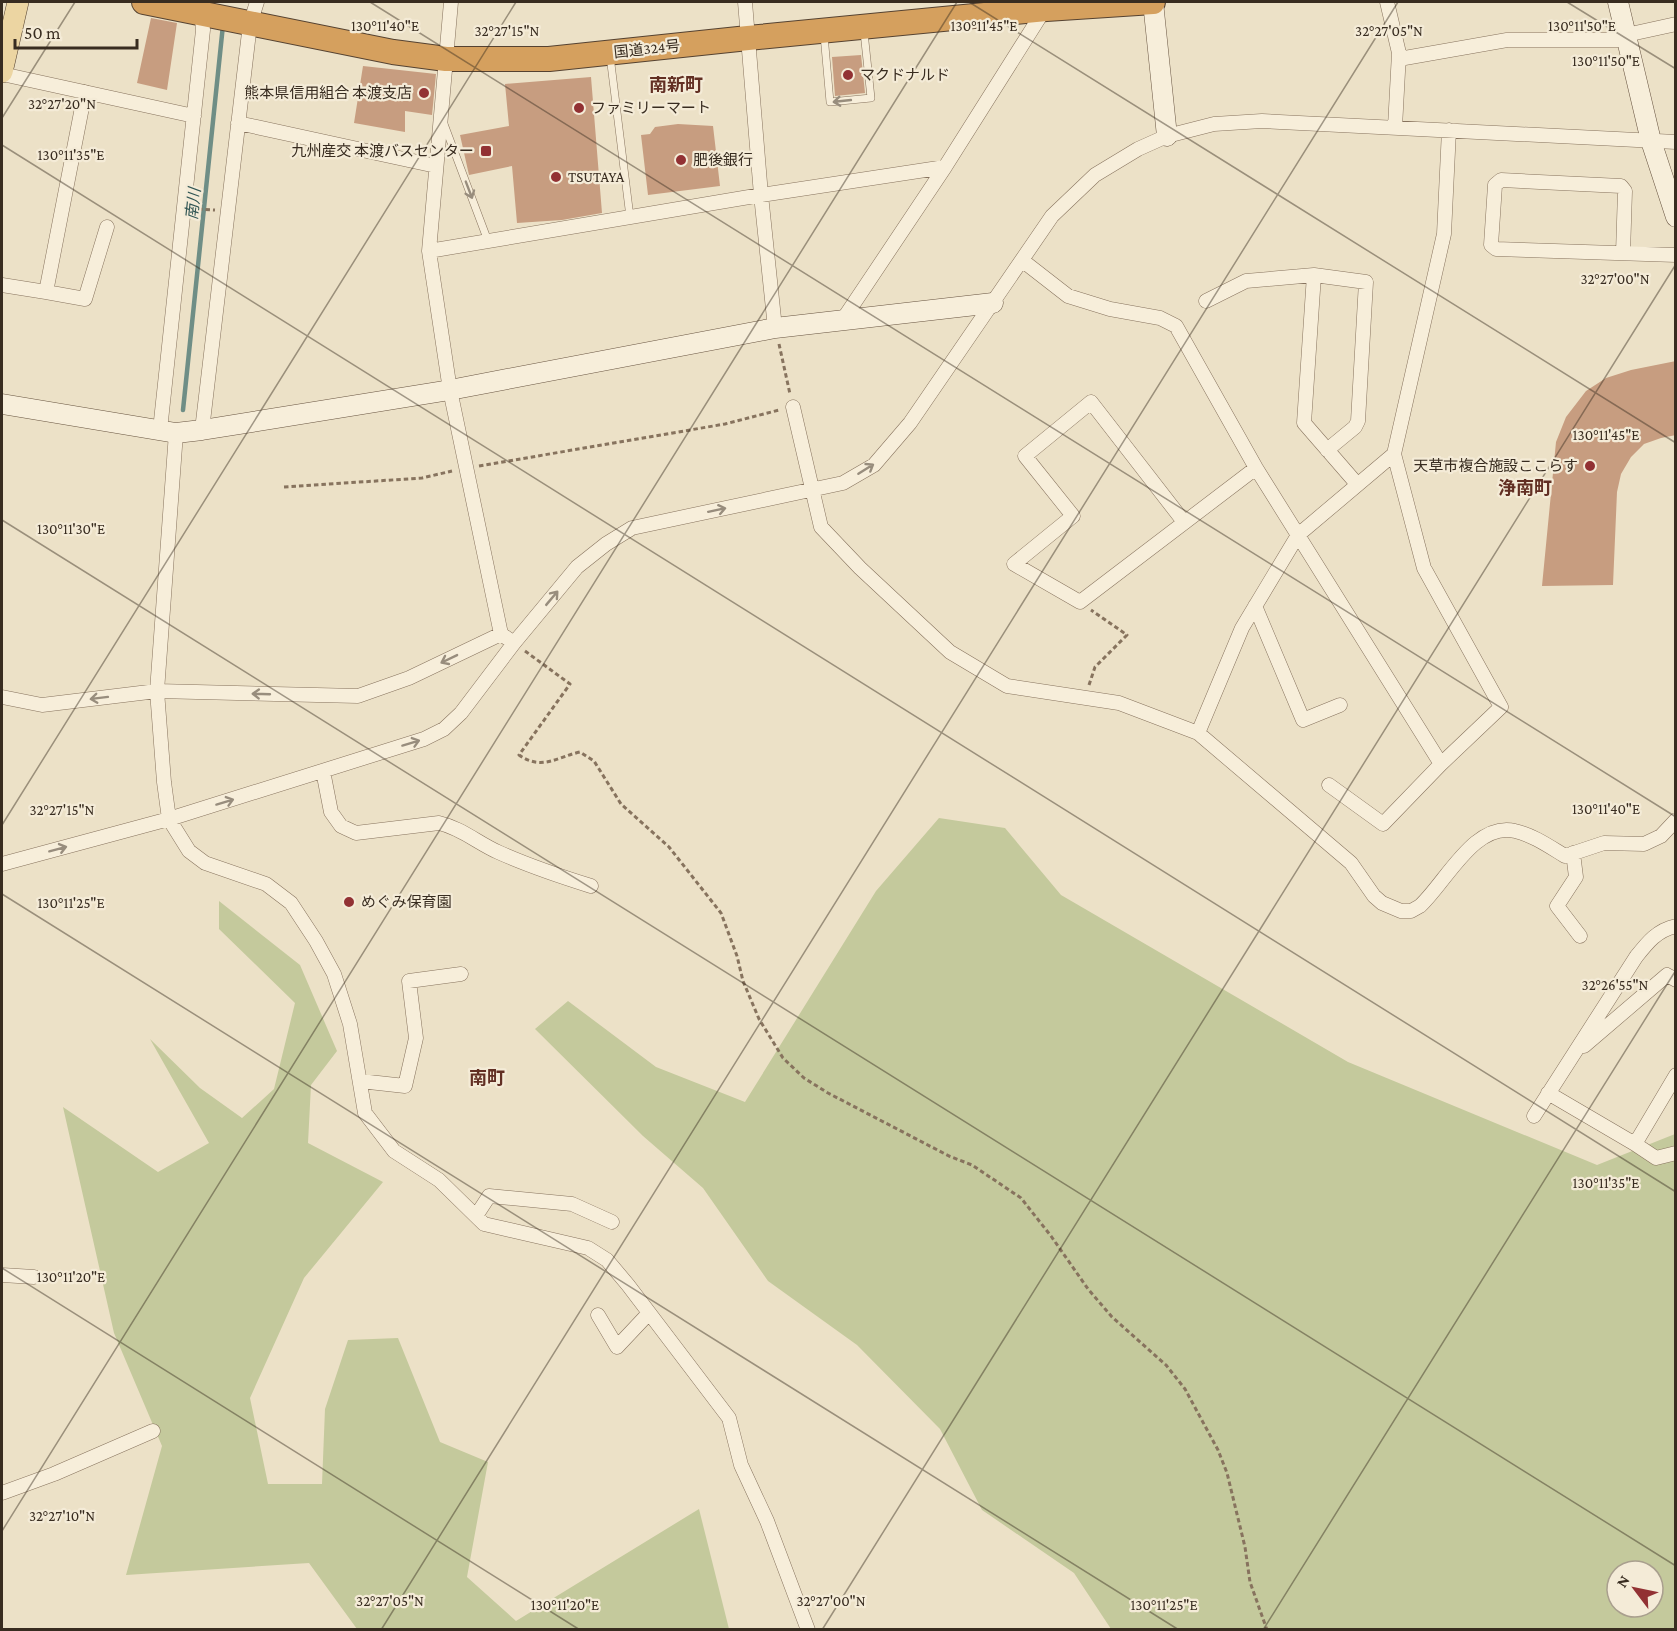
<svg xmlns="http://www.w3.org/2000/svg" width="1677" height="1631" viewBox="0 0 1677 1631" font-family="'Crimson Pro','Noto Sans JP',serif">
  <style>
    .green { fill: #c4c99c; fill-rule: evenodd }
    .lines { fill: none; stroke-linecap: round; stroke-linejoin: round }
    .stream { stroke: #6f8e86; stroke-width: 4.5 }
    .building { fill: #c79d80 }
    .lane-casing { stroke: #87735e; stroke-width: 8 }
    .street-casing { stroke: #87735e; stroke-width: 15 }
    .secondary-casing { stroke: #685441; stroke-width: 21 }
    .primary-casing { stroke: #554231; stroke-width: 22 }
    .highway-casing { stroke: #554231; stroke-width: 26 }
    .path { stroke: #87735e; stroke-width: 3; stroke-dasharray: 4.5 3; stroke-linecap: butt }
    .lane { stroke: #f7eeda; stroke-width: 7 }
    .street { stroke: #f7eeda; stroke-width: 14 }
    .secondary { stroke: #f7eeda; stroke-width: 20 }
    .primary { stroke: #ecd5a2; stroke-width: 21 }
    .highway { stroke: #d5a05e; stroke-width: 24 }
    .oneway { stroke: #988d7d }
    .ticks { fill: none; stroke: #382c20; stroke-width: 1.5; stroke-opacity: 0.45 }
    .poi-dot { fill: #923133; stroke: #f4ebd7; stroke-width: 2 }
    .labels { text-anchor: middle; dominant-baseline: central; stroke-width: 4.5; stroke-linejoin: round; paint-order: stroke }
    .street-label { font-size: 15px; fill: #382c20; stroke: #f4ebd7 }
    .poi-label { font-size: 15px; fill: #382c20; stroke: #f4ebd7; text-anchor: start }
    .water-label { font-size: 16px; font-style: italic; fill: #315654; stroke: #f4ebd7 }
    .quarter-label { font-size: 18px; font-weight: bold; fill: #622f23; stroke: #f4ebd7 }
    .ticks-label { font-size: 15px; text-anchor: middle; fill: #382c20; stroke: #f4ebd7; stroke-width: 4.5; stroke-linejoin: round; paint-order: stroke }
  </style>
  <rect width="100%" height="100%" fill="#ece1c7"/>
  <path class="green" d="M939 818 1005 828 1061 895 1348 1062 1597 1165 1675 1134V1629H1111L1074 1573 982 1510 940 1429 857 1345 768 1281 703 1188 643 1136 535 1029 568 1001 656 1067 745 1102 876 891ZM1617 1571H1653V1607H1617Z
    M219 901 300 965 337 1051 311 1085 308 1143 383 1182 304 1278 250 1398 268 1484H322L325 1409 348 1340 398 1338 440 1442 488 1462 467 1577 516 1621 699 1509 729 1629H357L309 1563 126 1575 162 1446 114 1333 63 1107 158 1172 209 1143 150 1039 200 1088 242 1118 274 1089 295 1003 219 929Z"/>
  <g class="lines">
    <path class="stream" d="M183 410 223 25"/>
  </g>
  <path class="building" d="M151 18 177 23 167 90 137 83Z
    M861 55 865 93 835 96 832 57Z
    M363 66 436 74 432 115 405 111V132L354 123Z
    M591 77 602 213 562 220 517 223 512 166 469 175 460 135 509 126 505 84Z
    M678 124 713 126 720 186 648 195 641 135 650 134 655 127Z
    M1676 361V435L1661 438 1644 444 1631 457 1621 474 1617 492 1613 585 1542 586 1556 442 1566 417 1586 391 1606 378 1631 370Z"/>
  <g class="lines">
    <defs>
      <path id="lane" d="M824 35 830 102 871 98 864 32
        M610 56 630 217
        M444 124 488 241"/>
      <path id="street" d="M451 2 429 251 450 390 501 634 514 643
        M745 2 761 195 775 328
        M1387 2 1399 53 1395 127
        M1626 35 1676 24
        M1399 59 1507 40H1627
        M2 74 194 116
        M238 123 436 166
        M429 251 761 195 945 167
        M1623 253 1625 191 1621 186 1501 180 1495 185 1491 245 1496 249 1676 255
        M1023 261 1068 296 1110 309 1160 318 1176 326 1256 468 1441 764 1383 824 1329 785
        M1314 275 1304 423 1357 484
        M2 285 46 292 85 92
        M46 292 85 299 107 227
        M1206 301 1246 281 1314 275 1366 282 1358 421 1355 427 1327 450
        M842 321 945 167 1046 7
        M793 407 821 527 860 568 950 652 1007 686 1119 703 1198 733 1351 863 1374 896 1382 903 1401 911H1411L1420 906C1446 882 1475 821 1515 831 1533 835 1550 847 1565 856L1604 843 1644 844 1661 836 1676 820
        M160 430 203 30 201 10
        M202 430 250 24 257 2
        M176 433 157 691 164 782 169 819 189 851 205 863 266 884 291 903 316 941 334 974 350 1024 365 1113 394 1151 439 1180 484 1224 588 1248 607 1260 628 1285 729 1418 741 1465 767 1521 808 1630
        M1394 454 1424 568 1501 707 1441 764
        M1184 522 1091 402 1025 456 1073 516 1014 564 1080 602 1256 468
        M1255 606 1303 720 1340 705
        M2 697 42 705 157 691 358 696 409 678 501 634
        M1198 733 1242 628 1298 535 1394 454 1444 234 1449 130
        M323 771 331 812 341 826 356 833 439 823C461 828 478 843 498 852 529 866 559 876 591 886
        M1573 853 1576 877 1557 906 1580 936
        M2 864 169 819 424 739 444 729 461 713 514 643 577 567 606 544 632 528 843 483 874 465 910 423 1052 216 1095 175 1138 149 1167 136 1214 124 1262 121 1676 142
        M1584 1046 1667 975 1676 980
        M360 1081 405 1086 416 1038 409 981 461 974
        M1548 1093 1635 1144 1676 1075
        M1534 1116 1636 957C1647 943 1657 930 1676 926
        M1635 1144 1656 1158 1676 1153
        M476 1216 489 1196 572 1204 612 1222
        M2 1275 34 1277
        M598 1315 617 1347 649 1313
        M2 1493 54 1474 153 1431"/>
      <path id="secondary" d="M1153 2 1167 136
        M1618 2 1651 141 1676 217
        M2 404 176 433 202 430 450 390 775 328 993 303"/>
      <path id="primary" d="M2 72 18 2"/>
      <path id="highway" d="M144 2 393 52 446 59H549L748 38 1046 9 1153 2"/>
    </defs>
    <use href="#lane" class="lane-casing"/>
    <use href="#street" class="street-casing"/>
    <use href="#secondary" class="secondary-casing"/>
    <use href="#primary" class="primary-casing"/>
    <use href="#highway" class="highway-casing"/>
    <path class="path" d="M198 209 215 210
      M779 344 790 394
      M479 466 725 424 779 410
      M284 487 422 478 452 471
      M525 651 570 684 519 755C542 771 557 757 580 752L594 761 621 804 669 847 721 913 737 956 743 981 759 1019 783 1058 804 1078 828 1093 949 1156 972 1165 1021 1198 1051 1236 1088 1289 1112 1317 1166 1365 1185 1389 1218 1450 1227 1473 1245 1547 1250 1582 1267 1630
      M1089 685 1095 667 1127 635 1091 610"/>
    <use href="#lane" class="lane"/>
    <use href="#street" class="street"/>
    <use href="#secondary" class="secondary"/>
    <use href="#primary" class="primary"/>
    <use href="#highway" class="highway"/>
  </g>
  <defs><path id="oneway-shaft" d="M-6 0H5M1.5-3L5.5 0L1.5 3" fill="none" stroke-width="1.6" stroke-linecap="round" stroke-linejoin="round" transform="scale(1.5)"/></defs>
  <g class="oneway">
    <use href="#oneway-shaft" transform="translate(842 101) rotate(174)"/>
    <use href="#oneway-shaft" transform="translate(469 190) rotate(69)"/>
    <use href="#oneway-shaft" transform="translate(866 469) rotate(-32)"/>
    <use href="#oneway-shaft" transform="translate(717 510) rotate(-12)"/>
    <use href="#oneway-shaft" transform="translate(552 598) rotate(-50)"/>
    <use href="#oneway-shaft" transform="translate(449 659) rotate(154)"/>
    <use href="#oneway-shaft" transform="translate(261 694) rotate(-178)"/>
    <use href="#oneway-shaft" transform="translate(99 698) rotate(173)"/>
    <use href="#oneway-shaft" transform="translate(411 743) rotate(-17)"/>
    <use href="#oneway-shaft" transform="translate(225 802) rotate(-17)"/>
    <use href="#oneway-shaft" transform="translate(58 849) rotate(-15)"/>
  </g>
  <path class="ticks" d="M370 2 1676 817M969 2 1676 443M1567 2 1676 69M2 118 75 2M2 145 1676 1192M2 520 1676 1566M2 825 516 2M2 894 1179 1630M2 1268 580 1630M2 1531 957 2M381 1630 1398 2M822 1630 1676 264M1263 1630 1676 970"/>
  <g class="poi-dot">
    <circle cx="848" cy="75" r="6"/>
    <circle cx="424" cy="93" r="6"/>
    <circle cx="579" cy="108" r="6"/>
    <rect x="480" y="145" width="12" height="12" rx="3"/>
    <circle cx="681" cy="160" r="6"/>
    <circle cx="556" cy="177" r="6"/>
    <circle cx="1590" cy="466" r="6"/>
    <circle cx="349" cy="902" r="6"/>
  </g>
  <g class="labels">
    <g class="street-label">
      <text transform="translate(647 49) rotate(-6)">国道324号</text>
    </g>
    <g class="poi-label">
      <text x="860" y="75">マクドナルド</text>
      <text x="412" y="93" text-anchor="end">熊本県信用組合 本渡支店</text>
      <text x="591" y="108">ファミリーマート</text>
      <text x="474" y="151" text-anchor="end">九州産交 本渡バスセンター</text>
      <text x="693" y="160">肥後銀行</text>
      <text x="568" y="177">TSUTAYA</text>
      <text x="1578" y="466" text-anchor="end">天草市複合施設ここらす</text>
      <text x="361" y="902">めぐみ保育園</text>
    </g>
    <g class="water-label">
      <text transform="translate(193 204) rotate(-84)">南川</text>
    </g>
    <g class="quarter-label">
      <text x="676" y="85">南新町</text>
      <text x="1525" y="488">浄南町</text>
      <text x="487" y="1078">南町</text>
    </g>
  </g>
  <g class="ticks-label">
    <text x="1582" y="31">130°11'50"E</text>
    <text x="385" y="31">130°11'40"E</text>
    <text x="984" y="31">130°11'45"E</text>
    <text x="507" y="36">32°27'15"N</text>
    <text x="1389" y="36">32°27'05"N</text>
    <text x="1606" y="66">130°11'50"E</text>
    <text x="62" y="109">32°27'20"N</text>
    <text x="71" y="160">130°11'35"E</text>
    <text x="1615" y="284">32°27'00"N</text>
    <text x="1606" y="440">130°11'45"E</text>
    <text x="71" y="534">130°11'30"E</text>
    <text x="1606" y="814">130°11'40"E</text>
    <text x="62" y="815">32°27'15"N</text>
    <text x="71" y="908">130°11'25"E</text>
    <text x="1615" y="990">32°26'55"N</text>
    <text x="1606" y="1188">130°11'35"E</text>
    <text x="71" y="1282">130°11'20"E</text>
    <text x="62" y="1521">32°27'10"N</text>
    <text x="390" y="1606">32°27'05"N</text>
    <text x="831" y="1606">32°27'00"N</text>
    <text x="565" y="1610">130°11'20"E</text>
    <text x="1164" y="1610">130°11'25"E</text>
  </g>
  <rect width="1677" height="1631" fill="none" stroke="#382c20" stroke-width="6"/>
  <g transform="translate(1635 1589) rotate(302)"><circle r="28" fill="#f4ebd7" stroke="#a99f8e" stroke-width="1.5"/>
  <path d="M0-4.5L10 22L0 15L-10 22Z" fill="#923133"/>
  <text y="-9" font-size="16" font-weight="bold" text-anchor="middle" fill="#382c20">N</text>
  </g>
  <path d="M15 39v9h122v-9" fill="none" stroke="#382c20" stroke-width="3"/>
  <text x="24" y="39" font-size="18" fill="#382c20" stroke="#f4ebd7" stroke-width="4.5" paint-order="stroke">50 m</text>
</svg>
